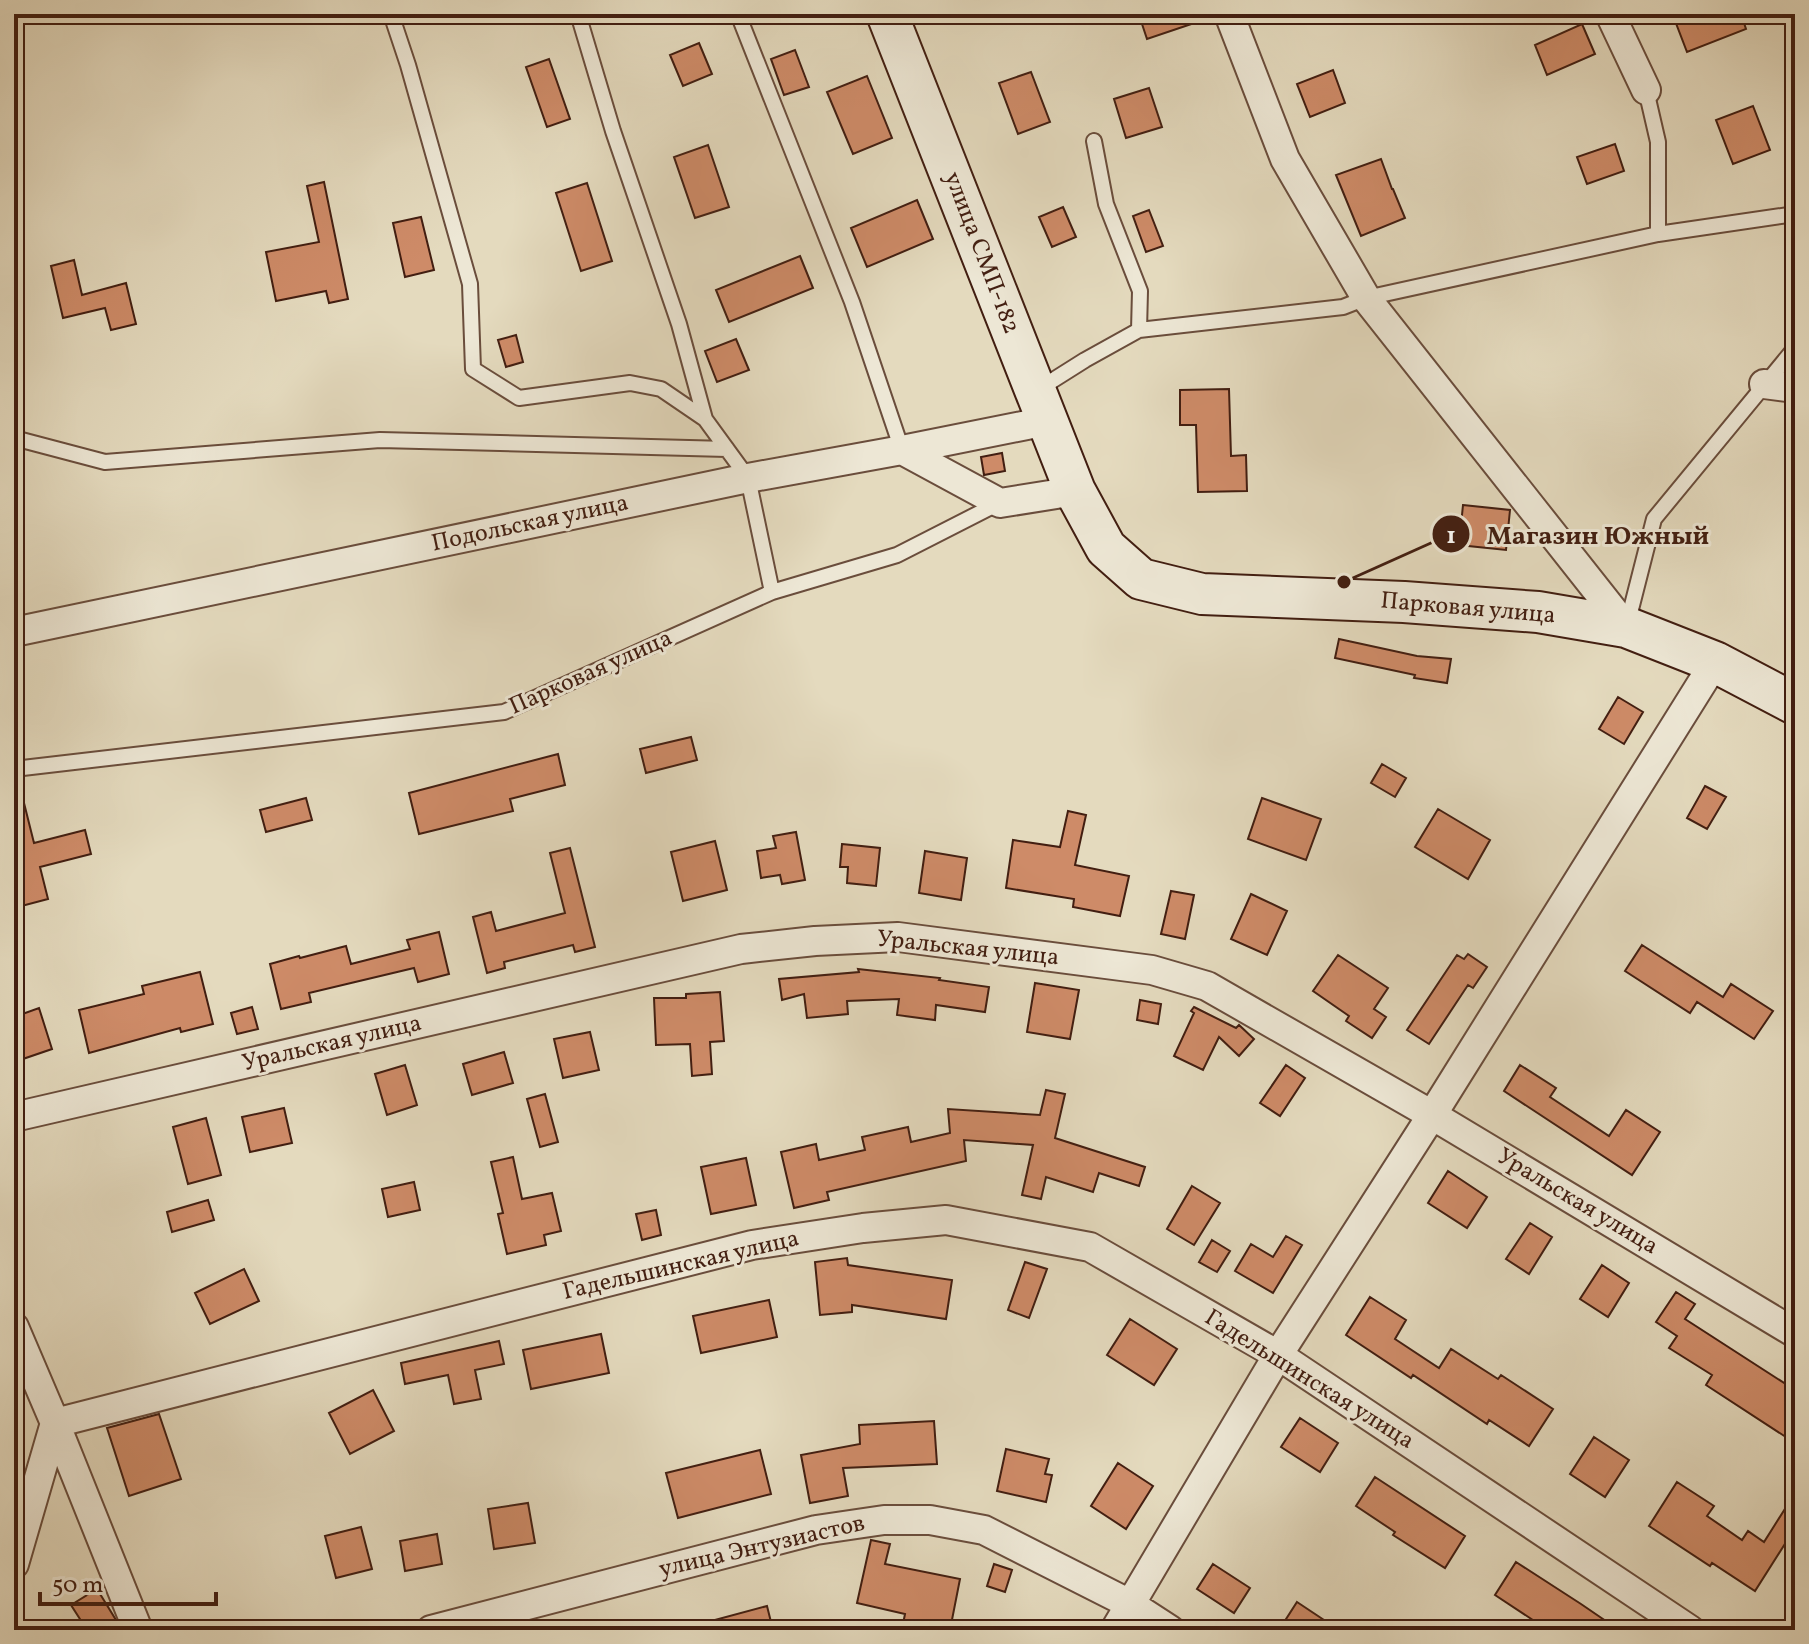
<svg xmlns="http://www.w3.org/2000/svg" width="1809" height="1644" viewBox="0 0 1809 1644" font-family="Vollkorn,serif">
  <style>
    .building { fill: #ce8b68; stroke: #421e11; stroke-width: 2 }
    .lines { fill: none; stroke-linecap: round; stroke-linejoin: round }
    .lane-casing { stroke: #6a4d3c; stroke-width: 18 }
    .street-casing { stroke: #6a4d3c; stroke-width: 32 }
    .secondary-casing { stroke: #421e11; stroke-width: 44 }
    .lane { stroke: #ede7d5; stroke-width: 14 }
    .street { stroke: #ede7d5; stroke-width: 28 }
    .secondary { stroke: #ede7d5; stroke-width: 40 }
    .labels { text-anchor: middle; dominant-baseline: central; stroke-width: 6; stroke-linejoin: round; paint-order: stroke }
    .street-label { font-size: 24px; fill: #421e11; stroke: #ede7d5 }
    .leader { fill: none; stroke: #421e11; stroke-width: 3 }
    .callout-dot { fill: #421e11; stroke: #ede7d5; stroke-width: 3 }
    .mark-label { font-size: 24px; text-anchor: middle; font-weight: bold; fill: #fff }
    .callout-label { font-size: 26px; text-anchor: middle; font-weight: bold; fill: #421e11; stroke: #ede7d5; stroke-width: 6; stroke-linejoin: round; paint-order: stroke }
  </style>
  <rect width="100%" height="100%" fill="#e4dabe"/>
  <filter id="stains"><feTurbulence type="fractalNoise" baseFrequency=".0025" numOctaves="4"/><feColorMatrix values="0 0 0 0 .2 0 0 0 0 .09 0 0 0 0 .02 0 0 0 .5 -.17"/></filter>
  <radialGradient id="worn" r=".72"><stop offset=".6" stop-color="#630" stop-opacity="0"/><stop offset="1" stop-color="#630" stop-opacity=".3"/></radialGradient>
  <path class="building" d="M1162 14H1211L1212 17 1147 39 1141 21Z
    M1684 14H1741L1746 29 1687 52 1674 18Z
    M1582 24 1595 54 1547 75 1535 45Z
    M699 43 712 74 683 86 670 55Z
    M795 50 809 87 784 95 771 59Z
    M549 59 570 119 547 127 526 67Z
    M1333 70 1345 103 1310 117 1297 84Z
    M1031 72 1050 122 1018 134 999 83Z
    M867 76 892 138 853 154 827 92Z
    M1149 88 1162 127 1126 138 1114 99Z
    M1753 106 1770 150 1733 164 1716 120Z
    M1615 144 1624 171 1587 184 1577 157Z
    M708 145 729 207 695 218 674 157Z
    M1381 159 1392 189H1393L1405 218 1361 236 1336 175Z
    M324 182 348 299 329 303 326 291 276 301 266 252 319 242 307 186Z
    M587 183 612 261 581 271 556 193Z
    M917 200 933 239 867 267 851 228Z
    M1063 207 1076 237 1052 247 1039 217Z
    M1149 210 1163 246 1146 252 1133 216Z
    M421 217 434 270 405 277 393 223Z
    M800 256 813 288 729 322 716 290Z
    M74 260 82 295 126 283 136 324 111 330 105 308 63 318 51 266Z
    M516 335 523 362 506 367 498 340Z
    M736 339 749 370 717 382 705 351Z
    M1229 389 1231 456 1246 455 1247 491 1198 492 1196 425H1180V390Z
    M1002 453 1005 471 984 475 981 457Z
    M1463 505 1510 510 1506 550 1459 545Z
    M1339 639 1417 656 1451 659 1447 683 1414 678 1415 675 1335 658Z
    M1618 697 1643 712 1624 744 1599 729Z
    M691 737 697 760 646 773 640 749Z
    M558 754 565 785 510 799 513 811 419 834 409 793Z
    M1382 764 1406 778 1395 797 1371 783Z
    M1705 786 1726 797 1707 829 1687 818Z
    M14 791H21L34 843 85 830 91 854 40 867 48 899 14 908V861L19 860 14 840Z
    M306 798 312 820 266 832 260 810Z
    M1262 798 1321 819 1306 860 1248 839Z
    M1438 809 1490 840 1468 879 1415 847Z
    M1068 811 1086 815 1075 865 1129 876 1120 916 1073 907 1074 899 1006 888 1013 840 1060 847Z
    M796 832 805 880 782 884 780 875 761 878 757 851 776 848 773 836Z
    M715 841 727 890 683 901 671 852Z
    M842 844 880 848 876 886 847 883 848 867H840Z
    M570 848 595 947 575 952 573 945 504 962 505 968 487 973 473 917 491 912 496 931 565 913 550 853Z
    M925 851 967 858 961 900 919 893Z
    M1171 891 1194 895 1185 939 1161 934Z
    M1251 894 1287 911 1267 955 1231 939Z
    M439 932 449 974 418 982 414 968 309 993 311 1002 281 1009 270 964 299 956 300 958 346 946 351 964 410 949 407 940Z
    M1642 945 1723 997 1731 984 1773 1011 1754 1039 1697 1002 1690 1013 1625 971Z
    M1468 954 1487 967 1473 988 1468 985 1429 1044 1407 1030 1457 955 1464 959Z
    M1338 955 1388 988 1374 1009 1386 1017 1372 1038 1346 1021 1349 1016 1313 991Z
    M858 969 940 978 939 980 989 987 985 1012 936 1005 935 1020 897 1015 899 999 847 1001 848 1014 807 1018 804 994 782 1000 779 979 859 972Z
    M200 972 213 1024 181 1032 180 1028 89 1053 79 1010 144 994 142 986Z
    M1035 983 1079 990 1070 1039 1027 1032Z
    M720 992 724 1041 710 1042 712 1074 692 1076 690 1044 656 1045 654 998H686V994Z
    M1140 1000 1161 1004 1158 1024 1137 1020Z
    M252 1007 258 1029 237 1034 231 1013Z
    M1194 1007 1236 1028 1239 1025 1254 1039 1239 1056 1219 1037 1203 1070 1174 1056 1194 1013 1191 1011Z
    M39 1008 52 1049 14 1062V1017Z
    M590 1032 599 1070 563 1078 554 1039Z
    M504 1052 513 1083 472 1095 463 1064Z
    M405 1065 417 1105 387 1115 375 1074Z
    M1286 1065 1305 1078 1280 1116 1260 1103Z
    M1520 1065 1556 1088 1550 1097 1609 1136 1626 1110 1660 1132 1632 1175 1504 1091Z
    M1046 1090 1065 1094 1055 1138 1145 1167 1139 1186 1099 1173 1093 1192 1046 1177 1041 1199 1022 1195 1033 1145 964 1140 966 1161 827 1192 829 1200 794 1208 781 1152 816 1144 819 1160 865 1150 862 1137 908 1127 911 1142 950 1133 948 1109 1040 1115Z
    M545 1094 558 1142 540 1147 527 1099Z
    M284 1108 292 1143 250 1152 242 1117Z
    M206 1118 221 1175 188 1184 173 1127Z
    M513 1157 522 1199 552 1193 561 1231 544 1235 546 1245 507 1254 498 1214 503 1213 491 1162Z
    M746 1158 756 1205 711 1214 701 1167Z
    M1448 1171 1487 1197 1467 1228 1428 1203Z
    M414 1182 420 1210 388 1217 382 1189Z
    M1192 1186 1220 1203 1194 1245 1167 1229Z
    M208 1200 214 1220 172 1232 167 1212Z
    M656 1210 661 1235 642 1240 636 1214Z
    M1530 1223 1552 1237 1529 1274 1506 1259Z
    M1286 1236 1302 1245 1273 1293 1235 1271 1251 1244 1273 1257Z
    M1212 1240 1230 1251 1217 1272 1199 1262Z
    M847 1258 848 1265 952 1280 946 1319 852 1305V1312L820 1315 815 1262Z
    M1025 1262 1047 1269 1029 1318 1008 1310Z
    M1602 1265 1629 1283 1608 1317 1580 1299Z
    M244 1269 259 1301 210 1324 195 1293Z
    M1676 1292 1695 1304 1685 1319 1795 1390V1443L1706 1385 1712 1375 1669 1348 1677 1336 1656 1322Z
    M1370 1297 1406 1320 1395 1339 1439 1368 1451 1349 1498 1379 1501 1375 1553 1409 1529 1446 1489 1420 1487 1424 1413 1375 1411 1378 1346 1335Z
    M769 1300 777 1337 701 1353 693 1316Z
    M1130 1319 1177 1349 1154 1385 1107 1355Z
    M601 1334 609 1373 531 1389 523 1350Z
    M499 1341 504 1364 475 1370 481 1399 454 1404 448 1375 405 1384 401 1363Z
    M373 1390 394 1431 350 1454 329 1413Z
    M159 1414 181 1479 129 1496 107 1428Z
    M1300 1418 1338 1443 1320 1472 1281 1447Z
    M934 1421 937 1464 843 1468 848 1496 810 1503 801 1455 860 1444 859 1425Z
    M1594 1437 1629 1460 1605 1497 1570 1474Z
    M1006 1449 1049 1459 1045 1474 1052 1475 1046 1502 997 1491Z
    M760 1450 771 1494 678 1518 666 1473Z
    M1118 1463 1153 1486 1126 1529 1091 1506Z
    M1375 1477 1465 1536 1445 1568 1393 1535 1395 1532 1356 1506Z
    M1677 1482 1714 1506 1707 1516 1742 1540 1748 1531 1764 1542 1795 1493V1528L1755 1591 1712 1563 1710 1566 1649 1526Z
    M528 1503 535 1543 494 1549 488 1509Z
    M361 1527 372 1569 336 1578 325 1536Z
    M437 1534 442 1564 405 1571 400 1541Z
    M871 1540 890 1544 885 1564 960 1579 950 1630H931L903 1624 905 1614 857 1603Z
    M1516 1562 1581 1604 1619 1630H1548L1495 1595Z
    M994 1564 1012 1570 1005 1592 987 1586Z
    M1213 1564 1250 1588 1234 1613 1197 1589Z
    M97 1589 116 1620 120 1630H87L71 1605Z
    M1297 1602 1339 1630H1279Z
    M767 1606 773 1630H701L700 1624Z"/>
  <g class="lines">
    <defs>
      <path id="lane" d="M391 14 408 65 470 284 473 369 519 398 630 383 661 389 705 419 748 478 772 592
        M578 14 613 131 679 324 705 419
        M738 14 852 302 902 450
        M1646 90 1658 142V234
        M1094 141 1106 204 1140 291 1139 330
        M1039 389 1085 360 1139 330 1343 307 1366 298 1658 234 1795 214
        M14 438 105 462 380 440 727 449
        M1627 625 1654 519 1795 348
        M14 769 504 712 772 592 897 555 999 503"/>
      <path id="street" d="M1229 14 1285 159 1366 298 1626 627
        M1610 14 1646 90
        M1764 384 1795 388
        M902 450 1000 503 1075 491
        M14 632 748 478 902 450 1047 421
        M14 1117 741 949 815 941 898 937 1152 970 1207 986 1432 1115 1795 1333
        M14 1327 55 1423 138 1630
        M14 1564 55 1423 752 1245 863 1228 946 1220 1090 1247 1278 1355 1690 1630
        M431 1630 816 1530 884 1520H930L984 1530 1130 1604 1170 1630
        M1115 1630 1278 1355 1432 1115 1715 662"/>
      <path id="secondary" d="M887 14 1075 491 1106 548 1141 579 1202 594 1404 602 1538 612 1626 627 1715 662 1795 704"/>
    </defs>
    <use href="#lane" class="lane-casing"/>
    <use href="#street" class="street-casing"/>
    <use href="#secondary" class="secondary-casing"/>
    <use href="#lane" class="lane"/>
    <use href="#street" class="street"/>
    <use href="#secondary" class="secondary"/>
  </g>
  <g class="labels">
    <g class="street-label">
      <text transform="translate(981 253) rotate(69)">улица СМП-182</text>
      <text transform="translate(530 524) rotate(-12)">Подольская улица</text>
      <text transform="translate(1468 609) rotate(5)">Парковая улица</text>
      <text transform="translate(591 673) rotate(-24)">Парковая улица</text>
      <text transform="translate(968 949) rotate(6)">Уральская улица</text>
      <text transform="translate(332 1044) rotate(-13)">Уральская улица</text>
      <text transform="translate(1577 1202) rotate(31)">Уральская улица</text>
      <text transform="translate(681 1266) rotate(-13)">Гадельшинская улица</text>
      <text transform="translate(1309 1380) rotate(32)">Гадельшинская улица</text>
      <text transform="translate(762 1547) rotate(-13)">улица Энтузиастов</text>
    </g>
  </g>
  <path class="leader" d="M1344 582L1451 534"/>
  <g class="callout-dot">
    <circle cx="1344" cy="582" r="8"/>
    <circle cx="1451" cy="534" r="20"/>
  </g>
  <g class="mark-label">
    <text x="1451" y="543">1</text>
  </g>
  <g class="callout-label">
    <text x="1598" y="544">Магазин Южный</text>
  </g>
  <rect width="1809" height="1644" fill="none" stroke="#e4dabe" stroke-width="48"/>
  <rect x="16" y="16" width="1777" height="1612" fill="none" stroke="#421e11" stroke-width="4"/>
  <rect x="24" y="24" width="1761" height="1596" fill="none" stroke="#421e11" stroke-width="2"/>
  <path d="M40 1592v12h176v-12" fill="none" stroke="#421e11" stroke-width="4"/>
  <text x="52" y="1592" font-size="24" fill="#421e11" stroke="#ede7d5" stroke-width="6" paint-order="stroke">50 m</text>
  <rect width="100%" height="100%" filter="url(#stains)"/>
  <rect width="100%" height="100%" fill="url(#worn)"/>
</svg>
